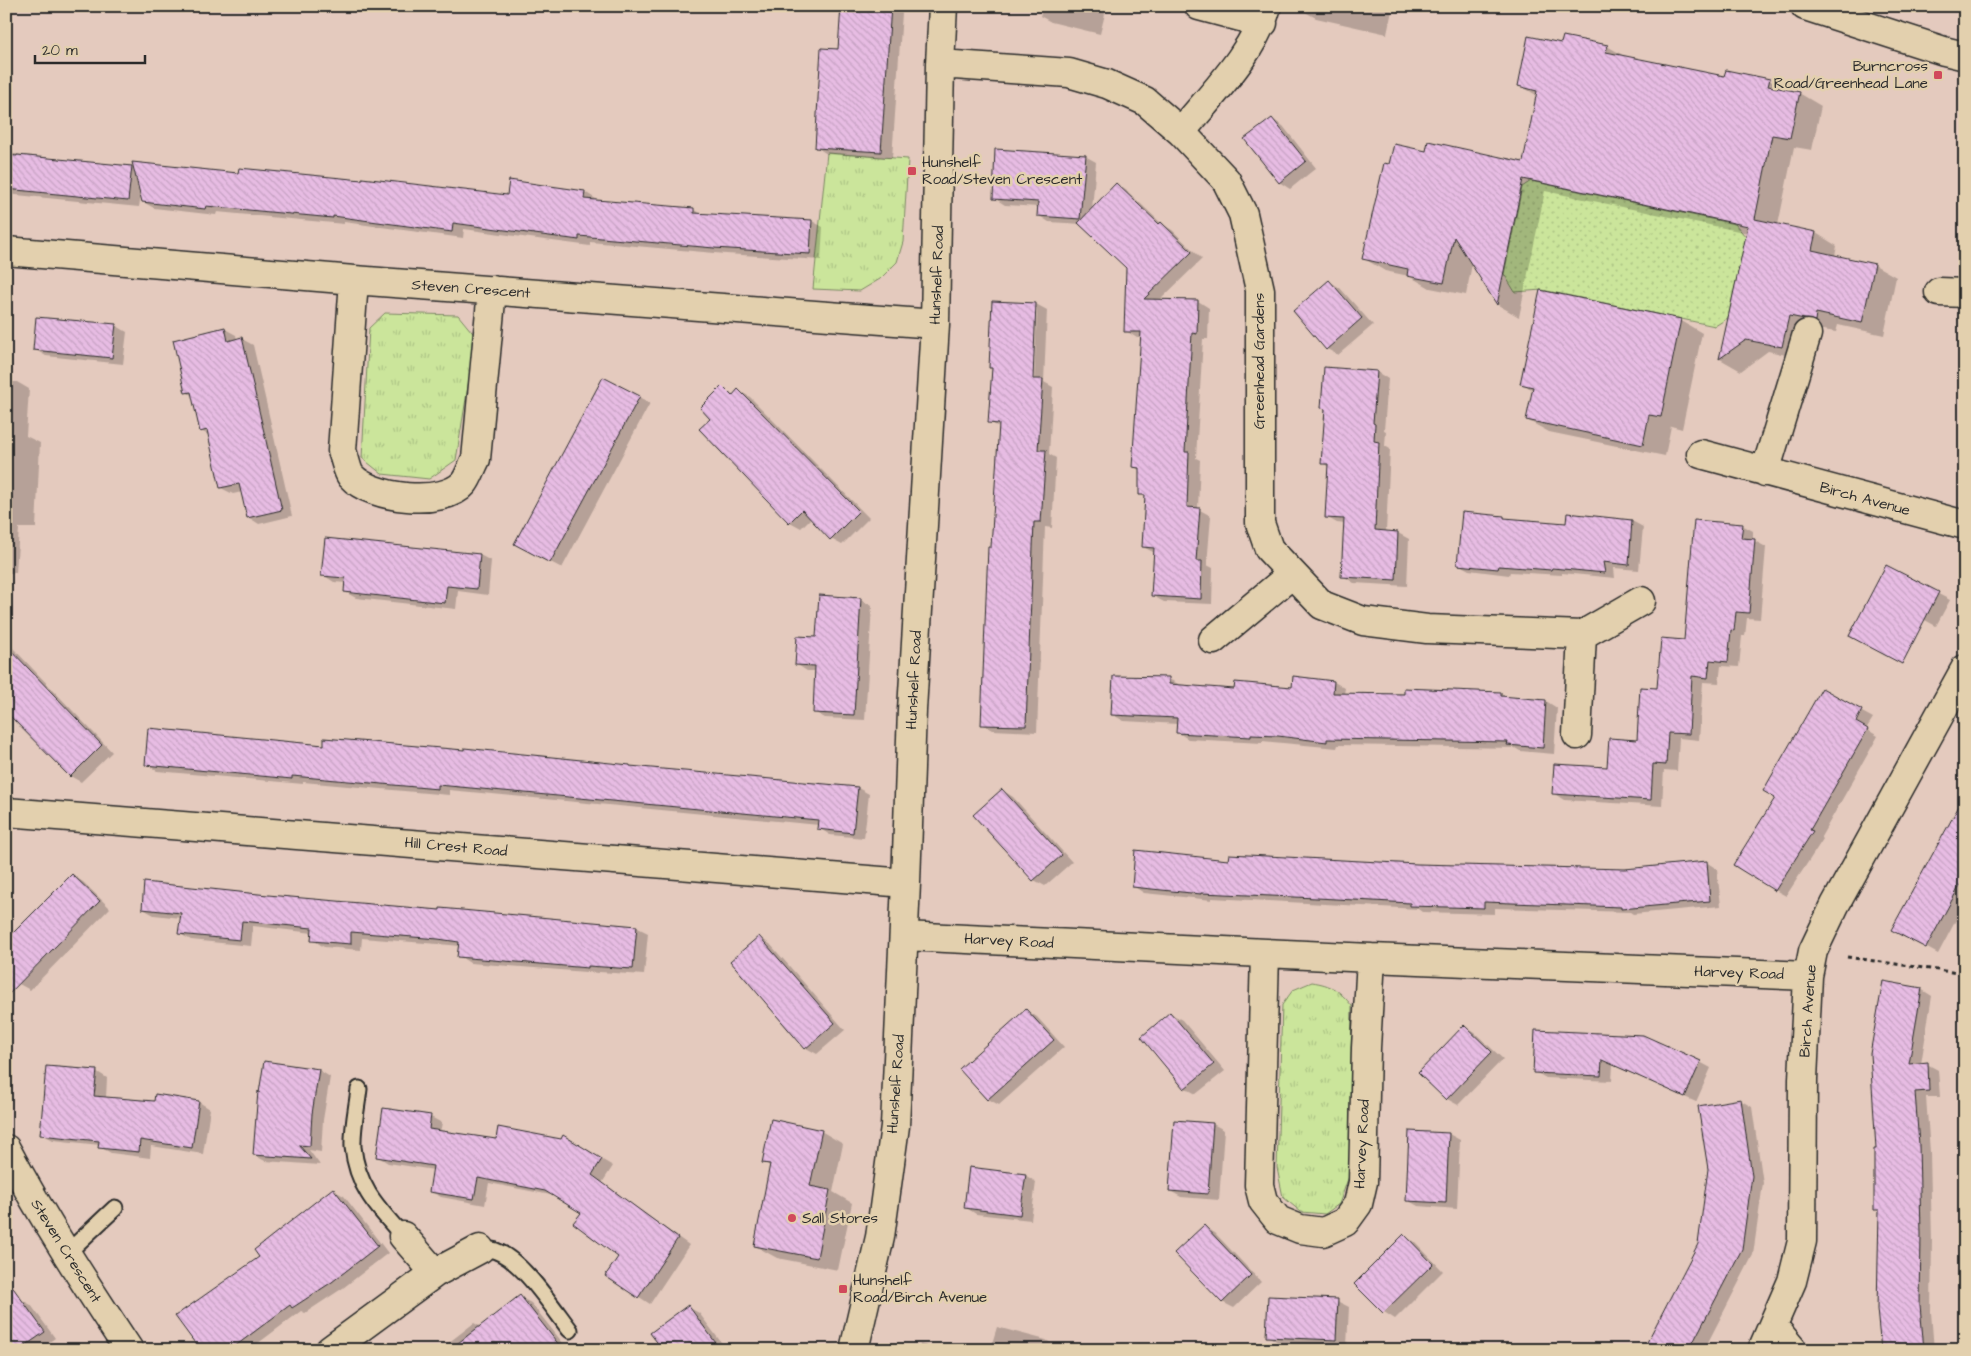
<svg xmlns="http://www.w3.org/2000/svg" width="1971" height="1356" viewBox="0 0 1971 1356" font-family="'Architects Daughter',sans-serif">
  <style>
    .grass { fill: url(#grass-tufts); stroke: #7b8863 }
    .garden { fill: url(#garden-dots); stroke: #7b8863 }
    .shadow { fill: #0003; fill-rule: evenodd }
    .building { fill: url(#building-back-hatch); stroke: #2b2b2b }
    .lines { fill: none; stroke-linecap: round; stroke-linejoin: round }
    .service-casing { stroke: #2b2b2b; stroke-width: 19 }
    .minor-casing { stroke: #2b2b2b; stroke-width: 31 }
    .secondary-casing { stroke: #2b2b2b; stroke-width: 31 }
    .path { stroke: #2b2b2b; stroke-width: 3; stroke-dasharray: 4 4; stroke-linecap: butt }
    .service { stroke: #e3d0ae; stroke-width: 15 }
    .minor { stroke: #e3d0ae; stroke-width: 28 }
    .secondary { stroke: #e3d0ae; stroke-width: 28 }
    .poi-dot { fill: #d1495b; stroke: #e3d0ae; stroke-width: 2 }
    .labels { text-anchor: middle; dominant-baseline: central; stroke-width: 5; stroke-linejoin: round; paint-order: stroke }
    .poi-label { font-size: 15px; fill: #2b2b2b; stroke: #e3d0ae; text-anchor: start }
    .street-label { font-size: 15px; fill: #2b2b2b; stroke: #e3d0ae }
  </style>
  <defs>
    <pattern id="grass-tufts" width="24" height="20" patternUnits="userSpaceOnUse" patternTransform="scale(1.25)"><rect width="24" height="20" fill="#cbe59b"/><path d="M3 7l-1-3M5 7V3M7 7l1-3M15 17l-1-3M17 17v-4M19 17l1-3" fill="none" stroke="#aec586"/></pattern>
    <pattern id="garden-dots" width="8" height="8" patternUnits="userSpaceOnUse" patternTransform="scale(1.25)"><rect width="8" height="8" fill="#cbe59b"/><path d="M2 2h.1M6 6h.1" fill="none" stroke="#aec586" stroke-width="1.8" stroke-linecap="round"/></pattern>
    <pattern id="building-back-hatch" width="6" height="6" patternUnits="userSpaceOnUse" patternTransform="scale(1.25)"><rect width="6" height="6" fill="#e7bce3"/><path d="M-1 5l2 2M0 0l6 6M5-1l2 2" fill="none" stroke="#c6a2c3"/></pattern>
  </defs>
  <rect width="100%" height="100%" fill="#e4cabe"/>
  <filter id="ink" filterUnits="userSpaceOnUse"><feTurbulence type="fractalNoise" baseFrequency=".02" numOctaves="2"/><feDisplacementMap in="SourceGraphic" scale="10" xChannelSelector="R" yChannelSelector="G"/><feConvolveMatrix kernelMatrix="1 2 1 2 8 2 1 2 1" color-interpolation-filters="sRGB"/></filter>
  <g filter="url(#ink)">
    <path class="grass" d="M827 153 908 159 903 242 897 262 880 279 860 291 813 289Z
      M385 313 458 315 476 337 456 460 429 479 382 474 362 458 369 328Z
      M1312 982C1332 985 1339 990 1352 1006L1349 1176 1339 1204 1325 1214 1301 1212 1283 1197 1277 1168 1282 1005 1293 990Z"/>
    <path class="garden" d="M1531 181 1735 224 1746 237 1728 318 1715 326 1542 290 1515 292 1504 274 1522 187Z"/>
    <path class="shadow" d="M842 6H897V10L902 13 892 158 827 154 816 147 839 51Z
      M1043 6H1107L1100 34 1051 22 1040 16Z
      M1306 6H1393L1387 34 1316 18 1305 12Z
      M1562 44 1607 46 1626 57 1725 78 1769 80 1787 91 1799 93 1821 106 1812 150 1794 147 1778 225 1816 233 1837 246 1835 256 1875 265 1896 277 1884 335 1838 325 1836 332 1810 328 1804 359 1768 351 1741 371 1720 359 1748 233 1545 191 1519 317 1498 305 1472 264 1466 295 1430 288 1409 276 1385 271 1363 258 1390 166 1427 153 1524 163 1538 96 1519 85Z
      M1272 119 1283 126 1316 168 1290 189 1279 182Z
      M6 153 132 167 135 169 240 175 508 197 510 182 585 192 596 199V201L694 210 703 215 812 221 823 227 821 260 726 254 590 242V246L464 229 463 238 344 222V224L217 212 216 215 154 208 143 202 141 195 139 207 6 194Z
      M1085 156 1096 162 1092 210 1116 184 1127 191 1162 224 1172 230 1202 259 1160 300 1198 301 1209 308 1208 339H1203L1196 458 1200 460 1198 509 1211 516 1207 565 1213 568 1212 604 1164 602 1153 596 1155 553 1143 547 1146 498 1140 494 1141 471 1134 467 1142 338H1137L1126 331 1127 268 1082 224 1049 222 1038 215 1039 207 1005 205 994 198Z
      M1329 281 1340 288 1373 325 1338 355 1327 349Z
      M1036 304 1047 310 1044 382 1053 387 1049 454 1056 458 1052 528 1045 527 1037 732 993 730 982 724 1000 428 990 422 993 369 991 367ZM1035 308H1037L1034 385H1032Z
      M1680 320 1702 333 1682 429 1671 426 1665 456 1549 432 1527 420 1533 390 1521 383Z
      M115 325 127 332 123 364 46 356 34 349Z
      M225 329 236 335 237 340 242 339 253 345 292 516 259 524 248 517 242 492 233 494 221 488 210 436 201 431 193 396 186 392Z
      M1377 372 1388 379 1384 430 1386 431 1385 446 1390 449 1386 532 1398 533 1409 539 1407 586 1354 583 1343 576 1345 524 1337 523 1326 517 1329 467 1322 463 1326 410 1322 408Z
      M6 382H17L29 389 26 436 40 443 36 528H19L16 573H6Z
      M722 388 734 395 739 391 750 397 869 518 842 545 831 539 811 518 801 528 790 522 712 419Z
      M639 397 650 403 562 568 527 550Z
      M1568 515 1632 521 1643 527 1639 570 1614 568 1615 578 1562 573V575L1510 572 1509 575 1469 570 1458 564 1504 517 1508 520 1567 524Z
      M1742 525 1753 531V540L1766 547 1760 619 1747 618 1745 636H1742L1739 667 1721 666 1719 683 1703 682 1699 740 1679 738 1677 771 1664 770 1662 806 1564 800 1553 793 1608 768 1638 741 1658 690 1685 641Z
      M326 539 480 555 491 561 488 595 458 591 456 609 356 598 345 592 346 583 334 582 323 575Z
      M1886 567 1950 600 1936 626 1884 598Z
      M860 599 872 606 865 720 825 718 814 712 816 671H807L796 664 817 638Z
      M6 644 12 647 112 752 81 782 70 776 6 710Z
      M1169 679 1180 685 1235 690 1293 689 1334 682 1345 688 1344 694 1500 693 1509 698 1546 701 1557 708 1554 754 1520 751 1515 748 1338 745 1337 748 1262 741V743L1188 739 1177 732 1178 724 1124 721 1113 715Z
      M1822 690 1873 718 1866 729 1878 736 1821 837 1823 839 1786 896 1775 890 1777 798Z
      M325 747 465 752 858 788 869 794 864 838 830 835 819 828V825L449 790V795L303 782V784L157 771 146 764Z
      M1002 790 1013 797 1072 862 1045 886 1034 880Z
      M1965 797V903L1938 954 1893 929Z
      M1706 862 1717 869 1721 906 1633 914 1630 912 1495 908V914L1422 912 1418 909 1212 898V900L1144 893 1133 886 1417 865 1626 870Z
      M72 875 83 882 110 908 30 990 19 984Z
      M268 896 636 927 648 933 644 975 599 972V973L470 963 459 956 460 946 450 945 362 938 361 950 324 947 313 940V933L253 926 251 946 191 940 180 934 181 918 154 915 143 909Z
      M759 937 770 944 845 1030 817 1054 806 1048Z
      M1921 989 1932 996 1921 1064H1927L1938 1070 1940 1097H1926L1930 1152 1932 1241 1931 1312 1934 1350H1882L1880 1212 1876 1209 1878 1150Z
      M1026 1010 1037 1017 1064 1047 999 1105 988 1099Z
      M1170 1013 1182 1020 1225 1071 1196 1094 1185 1088Z
      M1464 1026 1475 1033 1503 1059 1458 1105 1447 1099Z
      M1536 1031 1700 1062 1711 1068 1696 1102 1613 1065 1612 1081 1546 1078 1535 1072Z
      M265 1062 319 1070 330 1077 323 1120 321 1152 309 1150 320 1165 265 1161 254 1155 259 1093 260 1094Z
      M96 1071 107 1078 106 1098 155 1103 199 1102 210 1109 203 1154 151 1146 150 1158 111 1153 100 1147V1145L53 1140 42 1134Z
      M1740 1100 1752 1107 1763 1183 1753 1255 1704 1350H1643L1699 1244Z
      M431 1117 442 1123 440 1132 497 1141H561L563 1137 613 1166 602 1183 689 1245 650 1304 607 1276 620 1257 582 1212 556 1196 489 1183 485 1205 441 1197 430 1191 434 1170 388 1163 377 1156Z
      M1175 1121 1213 1124 1224 1130 1219 1200 1181 1197 1170 1191Z
      M821 1131 843 1144 833 1192 852 1203 838 1270 777 1258 755 1246 770 1166 763 1162Z
      M1411 1132 1449 1134 1460 1140 1457 1209 1418 1206 1407 1200Z
      M1025 1175 1036 1182 1031 1220 976 1214 965 1207Z
      M333 1190 344 1196 388 1253 343 1288 305 1313 301 1311 249 1350H201L261 1258Z
      M1204 1227 1215 1233 1261 1282 1234 1308 1222 1302Z
      M1404 1236 1415 1242 1443 1271 1395 1319 1384 1312 1356 1284Z
      M520 1297 531 1303 566 1347 562 1350H439L474 1323 481 1327Z
      M20 1299 31 1305 55 1338 38 1350H6Z
      M1337 1301 1349 1307 1347 1346 1279 1343 1268 1336Z
      M688 1307 699 1313 727 1350H662Z
      M997 1327 1046 1340 1057 1347 1056 1350H990Z
      M920 1344 943 1350H919Z"/>
    <path class="building" d="M841 6H891L881 152 815 148 821 48 838 49Z
      M1528 36 1561 43 1563 36 1608 45 1606 52 1724 76 1726 70 1770 79 1768 86 1800 92 1790 138 1772 135 1755 219 1816 232 1812 250 1875 264 1862 323 1816 313 1815 321 1789 316 1782 347 1746 340 1719 359 1748 226 1523 179 1497 305 1454 237 1444 283 1407 276 1408 269 1362 259 1384 163 1389 164 1394 144 1426 151 1428 141 1523 162 1537 91 1518 86Z
      M1272 118 1306 161 1279 183 1244 139Z
      M995 149 1086 155 1080 219 1037 216 1038 202 993 199Z
      M6 155 17 156V155L132 166 128 201 6 189Z
      M132 162 238 173 239 168 362 180V178L507 195 509 180 585 191 584 199 694 208V213L812 220 810 254 714 248 579 236V240L453 223 452 232 333 216V218L206 206 205 209 142 202Z
      M1116 183 1159 224 1161 222 1192 252 1144 299 1198 300 1197 334 1192 333 1185 452H1189L1187 507 1200 508 1196 561H1202L1201 599 1151 596 1154 548 1142 547 1145 495H1139V468L1132 467 1141 332H1124L1126 268 1078 223Z
      M1329 280 1362 318 1326 350 1293 311Z
      M1540 290 1681 319 1661 417 1649 415 1643 445 1526 420 1533 387 1520 384Z
      M992 301 1036 303 1033 379H1043L1038 450H1046L1041 522H1034L1026 726 981 725 988 547H991L999 424 988 423 992 368H989Z
      M36 317 116 324 112 358 33 350Z
      M225 327 228 341 242 337 282 510 247 518 239 484 220 488 207 430 200 432 191 392 185 393 173 340Z
      M1324 367 1377 371 1373 423 1375 424 1374 441 1379 442 1375 530 1398 532 1396 580 1341 577 1344 519 1325 518 1328 464H1321L1325 409 1321 408Z
      M603 377 640 396 550 563 514 544Z
      M722 386 732 396 738 389 859 511 830 540 802 510 789 523 699 429 710 419 700 408Z
      M1462 512 1504 516V518L1566 523 1567 513 1632 520 1629 565 1603 562 1605 573 1552 568 1551 570 1499 566 1498 569 1457 565Z
      M1694 520 1743 524 1741 538 1755 539 1749 613 1736 612 1734 631 1731 630 1728 662 1710 660 1708 678 1692 676 1689 734 1668 733 1666 765 1653 764 1651 800 1552 794 1554 764 1607 767 1609 738 1637 740 1640 687 1657 688 1661 638 1684 640Z
      M325 538 480 554 477 589 447 586 445 603 344 592 345 578 321 576Z
      M1886 565 1939 592 1902 664 1849 636Z
      M819 595 861 598 854 715 813 713 815 666 795 665 797 636 816 637Z
      M6 645 102 745 70 777 6 712Z
      M1113 676 1169 677V684L1234 689 1235 682 1292 687 1293 676 1334 681 1333 693 1404 694V688L1501 692V696L1546 700 1543 748 1507 745 1508 742 1327 739V742L1278 736 1251 735V737L1176 733 1177 718 1111 715Z
      M1822 688 1862 710 1856 722 1868 729 1810 830 1813 831 1775 891 1733 865 1775 798 1763 791Z
      M148 728 324 745V738L464 750V748L630 765V766L858 787 853 833 817 829 818 820 438 785V789L292 776V779L145 765Z
      M1002 789 1062 855 1033 881 973 815Z
      M1965 795V876L1926 948 1891 930Z
      M1135 850 1228 860 1229 854 1417 864 1625 869 1707 861 1710 901 1621 909V907L1484 902V908L1410 906V903L1317 898 1201 893V894L1132 887Z
      M72 874 100 901 6 997V940Z
      M144 882 268 895 440 910V908L637 926 633 969 588 966V968L457 957 459 942 438 939 351 932V944L311 941 312 928 242 921 240 940 178 934 181 913 142 909Z
      M759 936 835 1023 805 1049 730 961Z
      M1883 981 1922 988 1909 1064 1928 1062 1929 1091 1915 1092 1919 1145 1921 1234 1920 1305 1924 1350H1881L1877 1309 1879 1210H1874V1149H1876L1870 1054Z
      M1026 1009 1054 1040 987 1100 959 1069Z
      M1170 1012 1214 1064 1184 1089 1141 1037Z
      M1464 1025 1492 1052 1446 1100 1418 1073Z
      M1535 1030 1643 1035 1701 1061 1685 1097 1602 1060 1601 1076 1533 1073Z
      M264 1061 319 1069 312 1114 310 1146 299 1145 311 1159 253 1155 258 1091 259 1093Z
      M46 1066 97 1070 94 1096 154 1101 155 1094 199 1101 192 1148 140 1140 139 1152 98 1148 99 1141 40 1135Z
      M1741 1099 1752 1176 1742 1249 1689 1350H1643L1698 1244 1708 1169 1698 1106Z
      M383 1108 431 1115 429 1129 496 1139 498 1127 561 1139 563 1135 602 1159 592 1175 678 1238 638 1298 605 1276 618 1257 573 1223 581 1213 545 1191 478 1178 474 1199 429 1192 433 1166 376 1157Z
      M771 1119 822 1130 810 1186 830 1190 817 1258 754 1246 770 1164 762 1163Z
      M1174 1120 1213 1123 1208 1194 1169 1191Z
      M1409 1131 1449 1133 1446 1203 1406 1201Z
      M969 1167 1026 1174 1020 1215 964 1208Z
      M333 1188 378 1246 332 1282 292 1308 290 1305 230 1350H200L175 1316 259 1257 254 1250Z
      M1204 1225 1251 1275 1222 1303 1174 1253Z
      M1404 1234 1433 1264 1383 1313 1354 1284Z
      M6 1278 45 1332 19 1350H6Z
      M520 1295 563 1350H449Z
      M1268 1296 1338 1299 1336 1340 1266 1337Z
      M688 1305 721 1350H663L650 1333Z"/>
    <g class="lines">
      <defs>
        <path id="service" d="M359 1089C357 1107 352 1129 353 1147 357 1187 378 1208 403 1236
          M480 1249C485 1250 491 1249 496 1251 522 1260 553 1308 570 1330
          M67 1253 115 1208"/>
        <path id="minor" d="M1199 6 1263 23
          M940 64 1069 73 1107 84 1145 101 1181 132 1226 180 1243 214 1260 290V523L1269 549 1322 605 1363 621 1427 629 1582 635
          M1181 132C1211 95 1255 52 1267 6
          M6 251 354 280 935 324
          M354 280 342 451C345 458 347 471 351 476 371 499 444 507 464 483 469 477 472 466 476 459L492 290
          M1939 292 1965 293
          M1701 454 1965 525
          M1765 472 1807 334
          M1213 640 1292 574
          M1577 735 1582 635 1641 601
          M6 812 906 883
          M904 936 1371 958 1808 976
          M1265 953 1259 1185 1263 1201 1278 1220 1300 1229 1323 1232 1345 1222 1358 1204 1363 1182 1366 1048 1371 958
          M6 1149C43 1219 86 1285 129 1350
          M403 1236 435 1273
          M1773 1326 1793 1350
          M330 1350 435 1273 480 1249
          M854 1350 880 1237 895 1126 906 883 912 710 935 324 940 64 943 6
          M1762 1350 1792 1281 1802 1241 1803 1079 1808 976 1813 951 1835 905 1965 669"/>
        <path id="secondary" d="M1805 6 1944 51 1965 56"/>
      </defs>
      <use href="#service" class="service-casing"/>
      <use href="#minor" class="minor-casing"/>
      <use href="#secondary" class="secondary-casing"/>
      <path class="path" d="M1847 957 1965 974"/>
      <use href="#service" class="service"/>
      <use href="#minor" class="minor"/>
      <use href="#secondary" class="secondary"/>
    </g>
  </g>
  <g class="poi-dot">
    <rect x="1933" y="70" width="10" height="10" rx="2.5"/>
    <rect x="907" y="166" width="10" height="10" rx="2.5"/>
    <circle cx="792" cy="1218" r="5"/>
    <rect x="838" y="1284" width="10" height="10" rx="2.5"/>
  </g>
  <g class="labels">
    <g class="poi-label">
      <text x="1928" y="66" text-anchor="end">Burncross<tspan x="1928" dy="17">Road/Greenhead Lane</tspan></text>
      <text x="922" y="162">Hunshelf<tspan x="922" dy="17">Road/Steven Crescent</tspan></text>
      <text x="802" y="1218">Sall Stores</text>
      <text x="853" y="1280">Hunshelf<tspan x="853" dy="17">Road/Birch Avenue</tspan></text>
    </g>
    <g class="street-label">
      <text transform="translate(937 275) rotate(-88)">Hunshelf Road</text>
      <text transform="translate(471 289) rotate(4)">Steven Crescent</text>
      <text transform="translate(1259 361) rotate(-90)">Greenhead Gardens</text>
      <text transform="translate(1865 499) rotate(15)">Birch Avenue</text>
      <text transform="translate(914 680) rotate(-87)">Hunshelf Road</text>
      <text transform="translate(456 847) rotate(5)">Hill Crest Road</text>
      <text transform="translate(1009 941) rotate(3)">Harvey Road</text>
      <text transform="translate(1739 973) rotate(2)">Harvey Road</text>
      <text transform="translate(1808 1011) rotate(-86)">Birch Avenue</text>
      <text transform="translate(896 1084) rotate(-86)">Hunshelf Road</text>
      <text transform="translate(1362 1144) rotate(-87)">Harvey Road</text>
      <text transform="translate(66 1251) rotate(58)">Steven Crescent</text>
    </g>
  </g>
  <rect width="1971" height="1356" fill="none" stroke="#e3d0ae" stroke-width="25"/>
  <rect x="12" y="12" width="1946" height="1331" fill="none" stroke="#2b2b2b" stroke-width="2" filter="url(#ink)"/>
  <path d="M35 55v8h110v-8" fill="none" stroke="#2b2b2b" stroke-width="2.5"/>
  <text x="42" y="55" font-size="15" fill="#2b2b2b" stroke="#e3d0ae" stroke-width="4" paint-order="stroke">20 m</text>
</svg>
